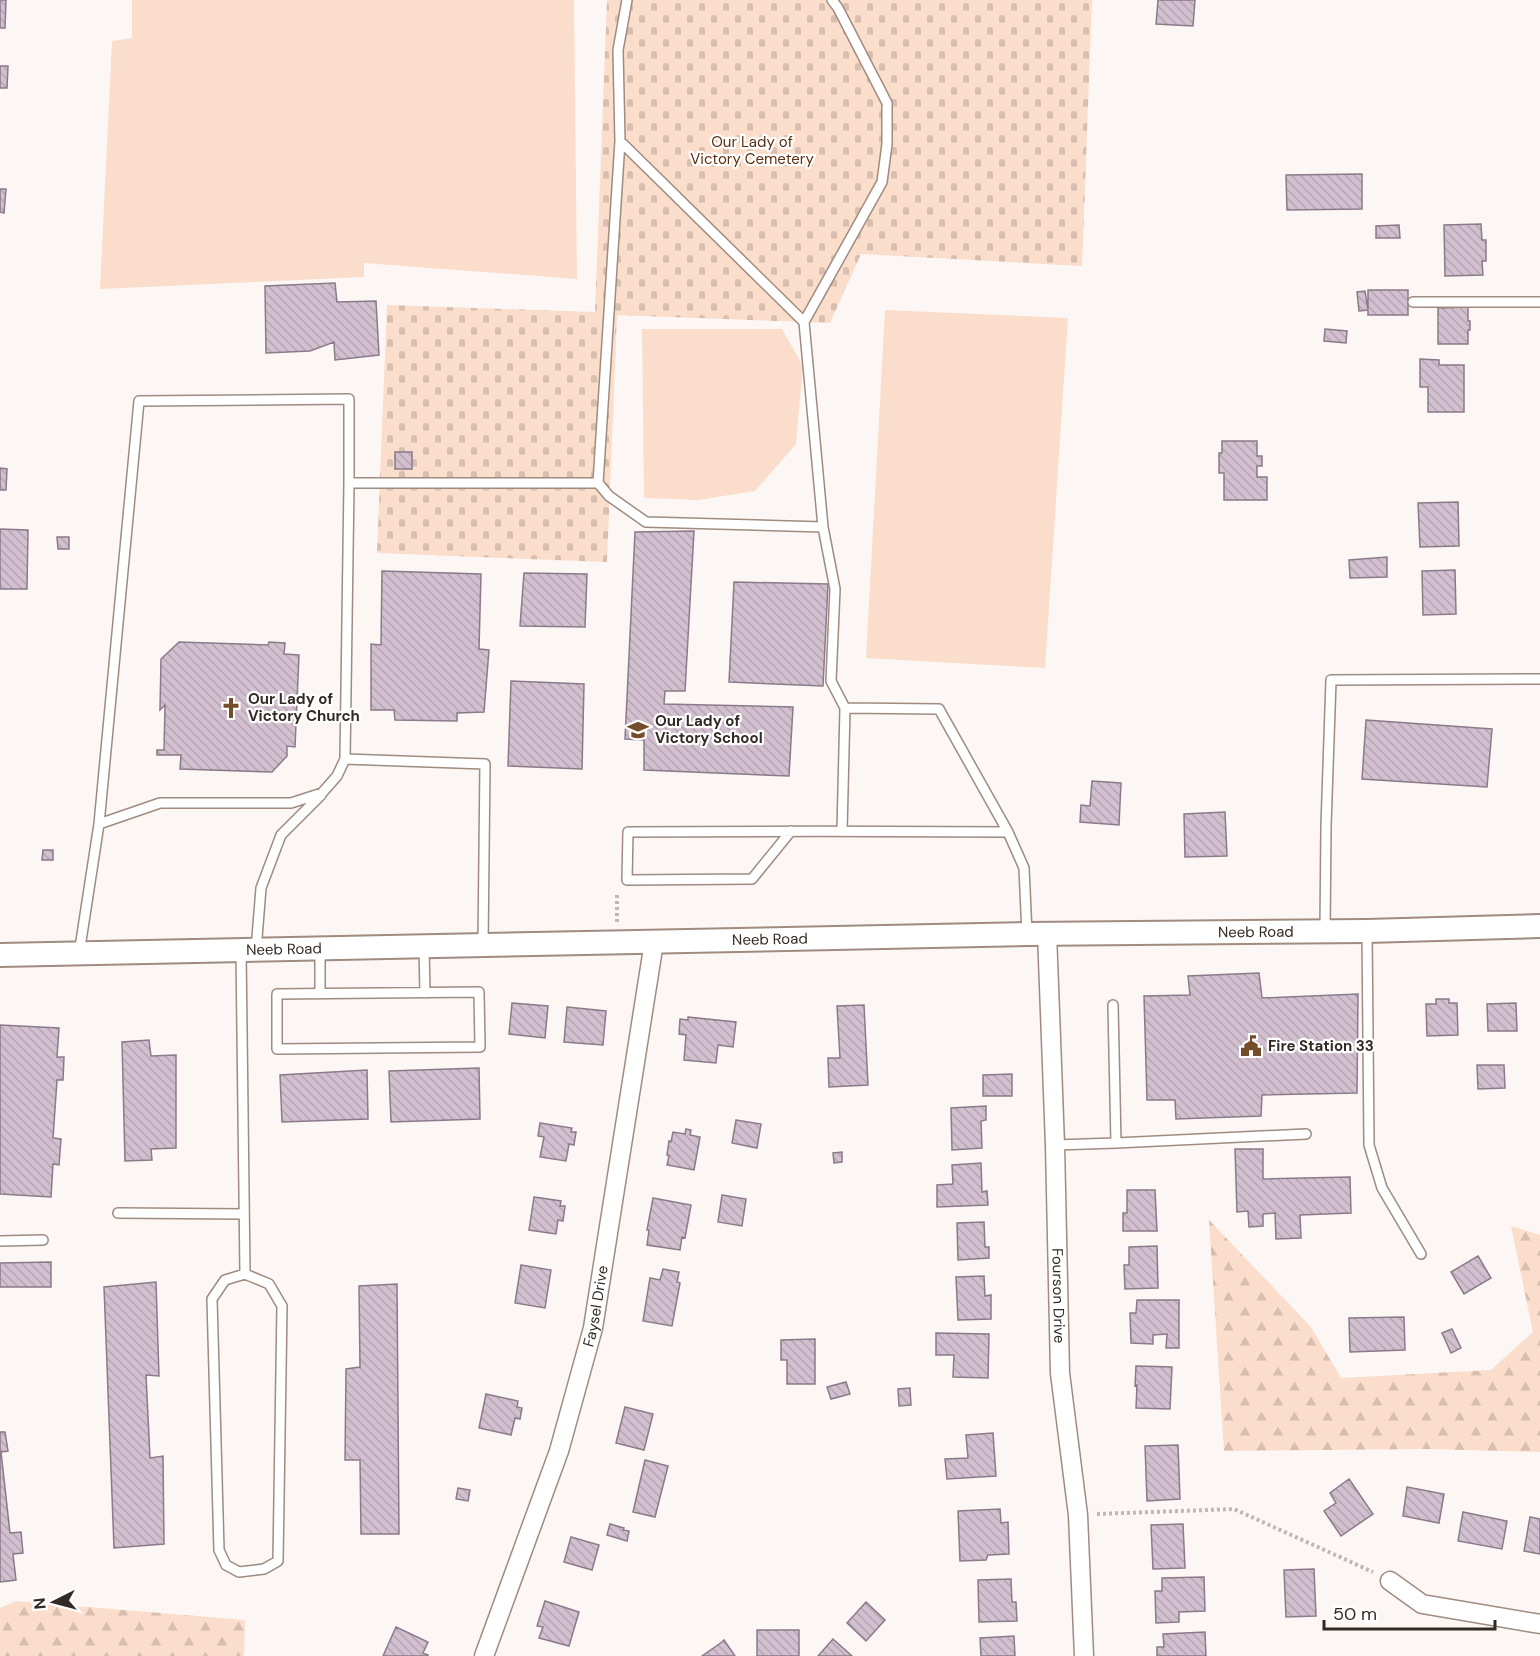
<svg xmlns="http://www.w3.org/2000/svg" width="1540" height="1656" viewBox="0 0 1540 1656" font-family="'DM Sans',sans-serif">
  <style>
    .forest { fill: url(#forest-firs) }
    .cemetery { fill: url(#cemetery-stones) }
    .pitch { fill: #fbddcb }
    .building { fill: url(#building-back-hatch); stroke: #8b7a89; stroke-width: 1.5 }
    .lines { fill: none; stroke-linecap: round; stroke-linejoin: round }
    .service-casing { stroke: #9f8b7f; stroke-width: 12 }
    .minor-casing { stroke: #9f8b7f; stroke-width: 21 }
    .tertiary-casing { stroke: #9f8b7f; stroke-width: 26 }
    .path { stroke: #beb8b4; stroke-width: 4; stroke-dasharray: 3 3; stroke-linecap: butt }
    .service { stroke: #fff; stroke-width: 9 }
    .minor { stroke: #fff; stroke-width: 18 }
    .tertiary { stroke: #fff; stroke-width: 22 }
    .labels { text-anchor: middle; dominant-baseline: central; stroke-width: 4.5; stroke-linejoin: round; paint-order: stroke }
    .park-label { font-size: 15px; fill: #5b2f10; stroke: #fff }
    .poi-label { font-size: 15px; font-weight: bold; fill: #322a25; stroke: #fff; text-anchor: start }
    .street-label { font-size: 15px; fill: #322a25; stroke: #fff }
  </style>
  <defs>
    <pattern id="forest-firs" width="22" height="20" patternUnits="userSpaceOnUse" patternTransform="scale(1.5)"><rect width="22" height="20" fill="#fbddcb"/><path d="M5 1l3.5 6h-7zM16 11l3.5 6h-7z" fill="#d8beae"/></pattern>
    <pattern id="cemetery-stones" width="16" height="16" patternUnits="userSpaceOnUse" patternTransform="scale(1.5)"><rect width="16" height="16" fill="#fbddcb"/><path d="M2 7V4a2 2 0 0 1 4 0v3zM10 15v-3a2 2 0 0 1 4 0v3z" fill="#d8beae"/></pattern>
    <pattern id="building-back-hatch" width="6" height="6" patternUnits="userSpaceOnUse" patternTransform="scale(1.5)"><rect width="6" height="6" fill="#d2bfcf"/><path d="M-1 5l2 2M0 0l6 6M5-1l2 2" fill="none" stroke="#b5a4b2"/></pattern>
  </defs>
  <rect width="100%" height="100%" fill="#fcf7f4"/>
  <path class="forest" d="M1209 1220 1311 1327 1341 1378 1491 1370 1533 1332 1511 1226 1540 1235V1452L1427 1449 1224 1451Z
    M16 1601 245 1620 244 1656H0V1608Z"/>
  <path class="cemetery" d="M607 0H1092L1082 266 861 254 830 323 617 315 607 562 377 553 387 305 595 312Z"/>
  <path class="pitch" d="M132 0H574L577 279 364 263V277L100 289 112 41 132 38Z
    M885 310 1068 318 1045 668 866 658Z
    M642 329H782L803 366 796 444 755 491 698 500 644 498Z"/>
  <path class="building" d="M0 0H6L5 28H0Z
    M1158 0H1195L1193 26 1156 24Z
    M0 66H8L7 88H0Z
    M1362 174V209L1287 210 1286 175Z
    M0 189H6L4 213 0 212Z
    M1481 224 1482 240H1486V261H1482L1483 275 1445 276 1444 225Z
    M1399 225 1400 238H1376V226Z
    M335 283 337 302 376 301 379 355 335 360 334 342 310 351 266 353 265 286Z
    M1368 290H1408V315H1368Z
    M1365 291 1368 310 1359 311 1357 292Z
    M1468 307V321H1470V330H1468V344H1438V308Z
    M1325 329 1347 331 1346 343 1324 341Z
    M1420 359 1439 360V365H1464V412H1428V387H1420Z
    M1222 441H1257V456H1262V466H1257V477H1267V500H1224V473H1219V453H1222Z
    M395 452H412V469H395Z
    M0 468 7 469 6 490H0Z
    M1458 502 1459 546 1420 547 1418 503Z
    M0 529 28 530 27 589H0Z
    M694 531 685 691H665L664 704 793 707 789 776 644 770V740L625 739 635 532Z
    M57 537H69V549H58Z
    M1387 557V577L1350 578 1349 560Z
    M1455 570 1456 614 1423 615 1422 571Z
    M382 571 481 574 479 649 489 650 484 712 457 713V721L395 720 394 710H371V644L381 645Z
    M524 573 587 574 585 627 520 626Z
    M734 582 828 584 823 686 729 682Z
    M179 642 268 645 269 642 285 643 284 654 299 655 295 747 287 746V756L272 772 180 769 181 755H157V750H164L165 705 160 710 161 659Z
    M511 681 584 684 582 769 508 766Z
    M1366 720 1492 729 1487 787 1362 779Z
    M1092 781 1121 783 1119 825 1080 822 1081 805 1090 806Z
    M1225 812 1227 856 1185 857 1184 814Z
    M43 850H53V860H42Z
    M1259 973 1262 998 1358 994 1357 1093 1262 1095 1261 1116 1176 1119 1175 1100H1147L1144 996 1190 995 1188 976Z
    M1436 999H1449V1003H1457L1458 1035 1427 1036 1426 1004H1436Z
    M512 1003 548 1006 545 1038 509 1034Z
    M1516 1003 1517 1031H1488L1487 1004Z
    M864 1005 868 1085 829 1087 828 1058H840L837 1006Z
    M567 1007 606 1011 603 1045 564 1042Z
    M688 1017 736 1022 733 1047 718 1045 716 1063 684 1060 686 1035 679 1034 680 1019 688 1020Z
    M0 1025 59 1028 57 1057H64L63 1080H57L53 1138 61 1139 59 1165 53 1164 51 1197 0 1194Z
    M149 1040 151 1056 176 1055V1148L151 1149 152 1160 125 1161 122 1042Z
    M1477 1065H1504L1505 1088 1478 1089Z
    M479 1068 480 1119 391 1122 389 1071Z
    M367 1070 368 1119 282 1122 280 1075Z
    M1012 1074V1096H983V1075Z
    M986 1106V1120L981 1121 982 1148 952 1150 951 1108Z
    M736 1120 761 1124 757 1148 732 1143Z
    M540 1123 572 1128 571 1132H576L574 1145 569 1144 566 1161 540 1157 544 1137 538 1136Z
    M686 1129 691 1130 690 1135 700 1137 694 1170 667 1165 669 1156 667 1155 669 1141 671 1142 673 1132 685 1134Z
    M1235 1149H1263V1179L1350 1177 1351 1213 1300 1215 1301 1238 1276 1239 1275 1213 1263 1214V1226L1249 1227 1248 1211 1237 1212Z
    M842 1152V1162L834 1163 833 1153Z
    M981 1163 982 1192 987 1191 988 1205 937 1207V1185L953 1184 952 1165Z
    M1127 1190H1155L1157 1231H1123V1213H1127Z
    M722 1195 746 1199 742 1226 718 1222Z
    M534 1197 561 1201 560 1206H565L563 1221 558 1220 556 1234 529 1230Z
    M653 1198 691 1205 685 1238 682 1237 680 1250 647 1245 649 1230H647Z
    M984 1222 985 1247H989V1258L958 1260 957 1223Z
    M1157 1246 1158 1288 1125 1289 1124 1265H1129V1247Z
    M1478 1256 1491 1278 1464 1294 1451 1272Z
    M51 1262V1287H0V1263Z
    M521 1265 551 1270 545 1308 515 1303Z
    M663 1269 679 1272 677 1282 680 1283 672 1326 643 1321 650 1278 660 1280Z
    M984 1276 985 1296 991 1295V1319L958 1320 956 1277Z
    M156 1282 159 1376 146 1375 150 1458 163 1456 164 1544 114 1548 104 1287Z
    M397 1284 399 1534H361L360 1460H345L346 1369 360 1367 359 1286Z
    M1137 1300H1179V1348H1166L1167 1334 1153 1335V1344L1131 1343 1130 1313H1136Z
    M1404 1317 1405 1350 1350 1352 1349 1318Z
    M1452 1329 1461 1348 1451 1353 1442 1333Z
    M936 1333 989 1334 988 1378 953 1377 954 1355H936Z
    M815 1339V1384H787V1360H781V1340Z
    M1136 1366 1172 1367 1170 1409 1136 1408 1137 1385 1135 1386Z
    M846 1382 850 1394 831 1399 827 1387Z
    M910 1388 911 1405 899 1406 898 1389Z
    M486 1394 518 1401 517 1407 522 1408 520 1419 515 1418 511 1435 479 1428Z
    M625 1407 653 1414 644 1450 616 1443Z
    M0 1432H5L8 1451 1 1452 10 1533 21 1532 23 1553 13 1554 16 1580 0 1582Z
    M993 1433 996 1476 947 1479 945 1459 968 1458 966 1435Z
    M1178 1445 1180 1499 1147 1501 1145 1446Z
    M645 1460 668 1466 655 1517 633 1512Z
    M1349 1479 1373 1514 1341 1536 1324 1511 1336 1503 1330 1493Z
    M1407 1487 1444 1494 1439 1523 1403 1516Z
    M458 1488 470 1490 468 1501 456 1499Z
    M1000 1509 1001 1523 1008 1522 1009 1554 988 1555 986 1560 960 1561 958 1511Z
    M1463 1512 1507 1521 1502 1549 1458 1541Z
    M1530 1517 1540 1519V1554L1524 1551Z
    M610 1524 624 1528 623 1530 629 1531 627 1541 607 1535Z
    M1183 1524 1185 1568 1153 1569 1151 1525Z
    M571 1537 599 1545 592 1570 564 1562Z
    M1314 1569 1316 1616 1286 1617 1284 1570Z
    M1204 1577 1205 1611 1179 1612V1622L1156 1623 1155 1591H1162V1578Z
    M1011 1579 1012 1602H1016L1017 1621 979 1622 978 1580Z
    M545 1601 579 1612 569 1646 539 1638 543 1627 537 1626Z
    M866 1602 885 1620 866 1641 847 1623Z
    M396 1627 428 1642 423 1653 428 1655 427 1656H383Z
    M757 1630H799V1656H757Z
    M1205 1632 1206 1656H1157V1647H1164L1163 1634Z
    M1014 1636 1015 1656H981L980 1638Z
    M833 1639 852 1656H818Z
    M724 1640 735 1656H702L722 1642Z"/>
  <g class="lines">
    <defs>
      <path id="service" d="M620 141 618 50 627 0
        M1413 302H1540
        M804 322 882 182 887 144V103L838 8 832 0
        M823 527 646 522 609 496 598 483 620 141 804 322 823 527 835 589 831 681 845 708
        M345 759 349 483H598
        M99 824 139 401 349 399V483
        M791 831 752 879 627 880 628 832C755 831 881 831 1008 832L1024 868 1027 934
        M842 831 845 708 939 709 1008 832
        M1325 930 1326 826 1331 680 1540 679
        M1367 931 1369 1145 1382 1188 1421 1254
        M424 948 425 993
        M320 949V994
        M241 950 245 1274 269 1284 282 1306 278 1561 264 1569 239 1572 226 1565 219 1550 212 1299 225 1280 245 1274
        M256 950 261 888 281 835 321 795
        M79 954 99 824 160 803H291L322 793 337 776 345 759 485 764 483 945
        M479 992 480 1047 277 1049V994Z
        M1113 1005 1116 1143
        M1055 1145 1116 1143 1306 1134
        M118 1213 244 1214
        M0 1241 43 1240"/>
      <g id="minor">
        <path id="s1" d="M1047 933 1055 1145 1060 1373 1078 1515 1084 1656"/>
        <path d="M1390 1581 1422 1604 1540 1624"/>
        <path id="s2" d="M484 1656 559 1451 593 1328 654 942"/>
      </g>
      <g id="tertiary">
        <path id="s3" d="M0 955 1027 934 1367 931 1540 926"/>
      </g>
    </defs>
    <use href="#service" class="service-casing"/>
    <use href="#minor" class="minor-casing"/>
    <use href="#tertiary" class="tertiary-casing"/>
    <path class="path" d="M617 922V894
      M1097 1514 1234 1509 1373 1572"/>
    <use href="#service" class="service"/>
    <use href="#minor" class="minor"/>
    <use href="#tertiary" class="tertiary"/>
  </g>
  <defs>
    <symbol id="church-bare" viewBox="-9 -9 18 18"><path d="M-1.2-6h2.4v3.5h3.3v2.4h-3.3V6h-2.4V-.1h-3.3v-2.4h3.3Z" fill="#744d2b" stroke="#fff" stroke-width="2.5" paint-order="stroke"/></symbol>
    <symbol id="school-bare" viewBox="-9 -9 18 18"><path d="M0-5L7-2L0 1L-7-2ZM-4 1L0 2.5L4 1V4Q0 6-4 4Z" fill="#744d2b" stroke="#fff" stroke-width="2.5" paint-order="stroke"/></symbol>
    <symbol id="civic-bare" viewBox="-9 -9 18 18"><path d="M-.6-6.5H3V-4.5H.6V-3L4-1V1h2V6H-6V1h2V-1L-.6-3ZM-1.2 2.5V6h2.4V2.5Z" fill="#744d2b" stroke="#fff" stroke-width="2.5" paint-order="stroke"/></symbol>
  </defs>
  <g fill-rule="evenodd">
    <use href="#church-bare" x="216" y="693" width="30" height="30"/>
    <use href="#school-bare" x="623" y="715" width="30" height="30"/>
    <use href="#civic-bare" x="1236" y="1031" width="30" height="30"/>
  </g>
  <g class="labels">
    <g class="park-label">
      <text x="752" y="142">Our Lady of<tspan x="752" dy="17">Victory Cemetery</tspan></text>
    </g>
    <g class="poi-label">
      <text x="248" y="699">Our Lady of<tspan x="248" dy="17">Victory Church</tspan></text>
      <text x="655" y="721">Our Lady of<tspan x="655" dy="17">Victory School</tspan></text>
      <text x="1268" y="1046">Fire Station 33</text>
    </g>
    <g class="street-label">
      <text stroke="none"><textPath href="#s3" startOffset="1256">Neeb Road</textPath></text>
      <text stroke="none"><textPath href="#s3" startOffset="770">Neeb Road</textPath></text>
      <text stroke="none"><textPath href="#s3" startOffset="284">Neeb Road</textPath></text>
      <text stroke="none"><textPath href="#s1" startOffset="363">Fourson Drive</textPath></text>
      <text stroke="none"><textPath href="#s2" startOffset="368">Faysel Drive</textPath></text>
    </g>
  </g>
  <g transform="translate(54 1602) rotate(264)" stroke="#ffffff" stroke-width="4.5" paint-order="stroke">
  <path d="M0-4.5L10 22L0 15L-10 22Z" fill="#322a25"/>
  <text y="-9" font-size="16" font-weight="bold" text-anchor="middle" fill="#322a25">N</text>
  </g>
  <path d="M1324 1620v9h171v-9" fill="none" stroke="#322a25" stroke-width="3"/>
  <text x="1333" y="1620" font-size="18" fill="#322a25" stroke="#ffffff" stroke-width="4.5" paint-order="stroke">50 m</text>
</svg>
